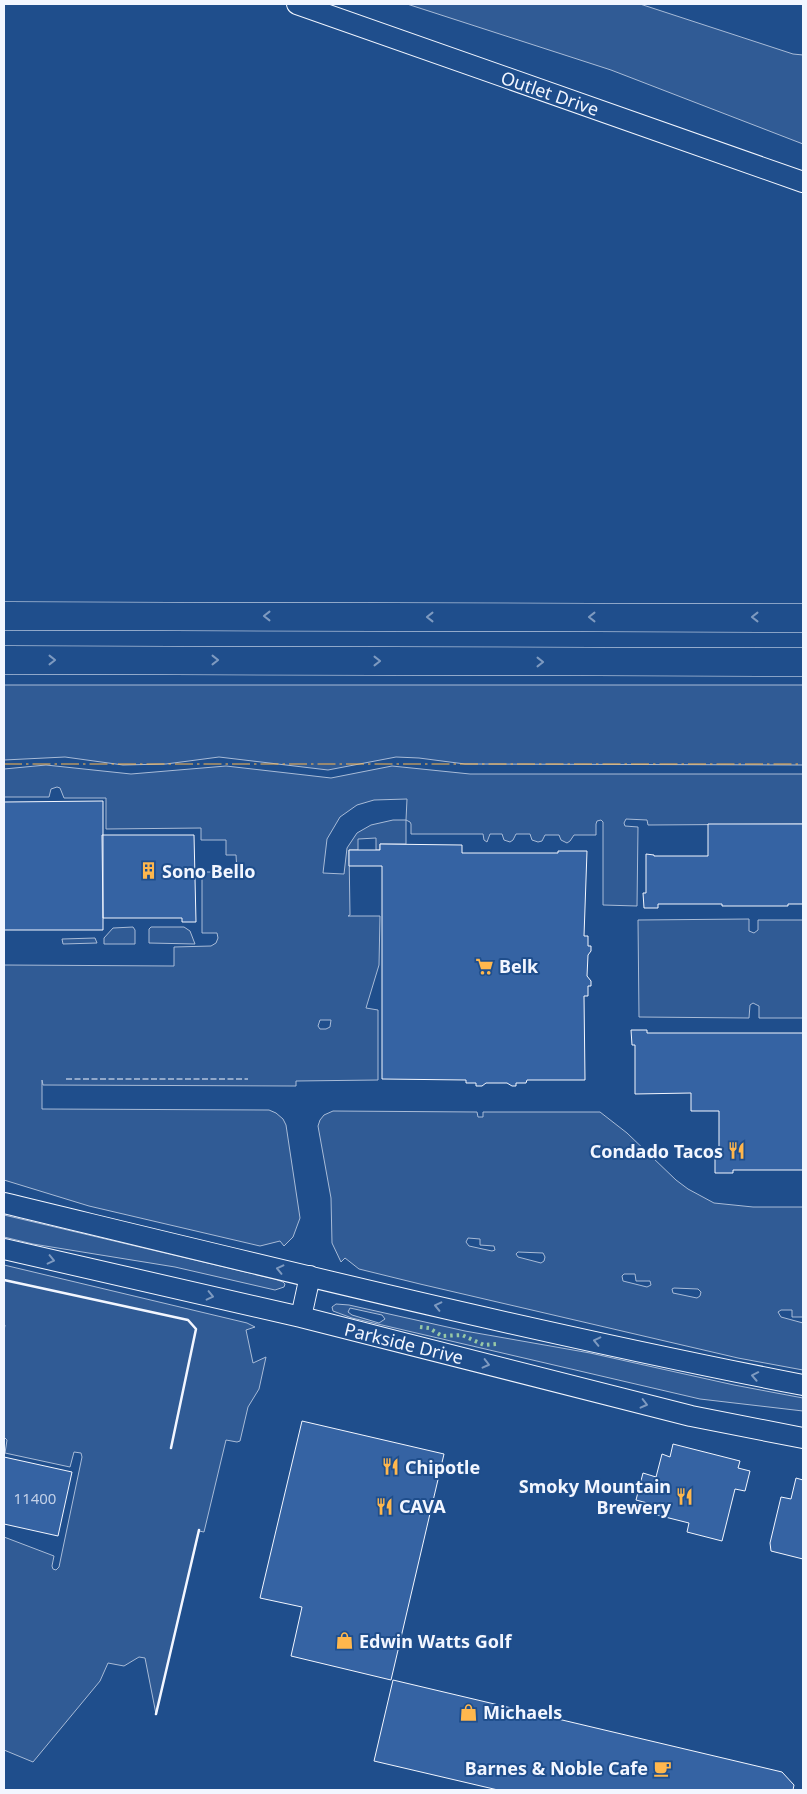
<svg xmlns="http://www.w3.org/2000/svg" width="807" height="1794" viewBox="0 0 807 1794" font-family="'Noto Sans',sans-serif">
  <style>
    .built { fill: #305b95; stroke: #a8bbd7; fill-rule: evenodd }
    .building { fill: #3563a3; stroke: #f2f6ff }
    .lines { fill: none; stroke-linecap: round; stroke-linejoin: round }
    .tertiary-casing { stroke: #f2f6ff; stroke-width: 22 }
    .motorway-casing { stroke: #f2f6ff; stroke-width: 29 }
    .tertiary { stroke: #1f4e8c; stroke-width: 20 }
    .motorway { stroke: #1f4e8c; stroke-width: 28 }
    .hedge { stroke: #97c8a6; stroke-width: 4; stroke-dasharray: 2.5 4; stroke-linecap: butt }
    .fence { stroke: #f2f6ff; stroke-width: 1; stroke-dasharray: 6 2.5; stroke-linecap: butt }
    .wall { stroke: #f2f6ff; stroke-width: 2.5 }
    .power { stroke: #ffb74d; stroke-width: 1; stroke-dasharray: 18 4 2.5 4; stroke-linecap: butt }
    .oneway { stroke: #7e9ac0 }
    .labels { text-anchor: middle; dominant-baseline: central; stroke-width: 4; stroke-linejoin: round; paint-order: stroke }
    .number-label { font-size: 15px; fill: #c3d1e8 }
    .street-label { font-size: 18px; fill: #f2f6ff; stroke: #1f4e8c }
    .poi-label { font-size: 18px; font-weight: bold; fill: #f2f6ff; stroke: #1f4e8c; text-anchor: start }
  </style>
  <rect width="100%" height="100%" fill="#1f4e8c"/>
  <path class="built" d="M407 4H640L793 54 803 55V144L611 70Z
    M4 685H803V765L465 764 419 758 396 757 328 770 219 757 166 764 123 765 65 757 4 760Z
    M46 765 131 774 226 766 331 778 392 766 470 774H803V824L648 825 647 820 626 819 624 823 625 826 638 827 637 906 603 905V822L601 820 597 821 596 824V835H574L570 841 567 843 561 840 559 835H545L542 841 538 842 532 840 530 834H516L513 840 510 842 504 840 502 834H490L487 842 484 840 483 834H411V824L410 822 406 820V844H380V850H376V838L358 839V850H349L350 915 348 916H380L379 965 366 1008 378 1010V1080L296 1081V1086L43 1085 42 1080V1109L269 1110 276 1113 283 1119 286 1125 300 1218 293 1237 284 1246 280 1241 260 1246 89 1206 4 1180V965L174 966V947L211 946 216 943 218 938 217 933H202V872H237L236 855H226V840H201V828L106 829V798H64L60 788 57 787 51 789 49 797H4V769ZM407 799 406 820H393L371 825 357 833 347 848 344 874 323 873 327 839 340 817 357 805 374 800ZM320 1020H331L330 1027 326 1029H320L318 1026Z
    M749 919V931L754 933 758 930V920H803V1018H759V1006L753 1003 750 1005 749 1018 639 1017 638 920Z
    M133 927 135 930V944H104V938L113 928Z
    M151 927H184L190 931 195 944 149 943V929Z
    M95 938 97 943 63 944 62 939Z
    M333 1111 477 1112 478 1117H483V1112H600L627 1133 676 1180 688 1189 714 1203 753 1207H803V1317H792V1310H781L778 1312 781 1317 803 1323V1370L738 1358 420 1284 359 1269 345 1258 341 1262 332 1243 331 1198 318 1126 320 1120 324 1115ZM468 1238 480 1239V1245L494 1246 495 1250 492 1251 469 1246 466 1242ZM518 1252 543 1253 545 1257 544 1261 541 1263 518 1257 516 1254ZM624 1274H635L636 1281H650L651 1285 647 1287 623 1281 622 1276ZM674 1288 698 1289 701 1292 700 1296 697 1298 673 1293 672 1289Z
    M4 1215 275 1279 283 1282 285 1284 284 1287 275 1290 175 1267 33 1244 4 1237Z
    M4 1265 247 1323 255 1327 246 1330 253 1363 266 1357 259 1389 248 1407 240 1441 237 1442 226 1440 204 1532 199 1531 156 1714 145 1658 139 1657 124 1666 108 1663 100 1681 33 1762 4 1750V1537L54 1556 52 1566 53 1569 56 1570 59 1567 82 1457 81 1453 74 1452 70 1467 5 1453 7 1440 4 1437V1331L5 1325 4 1324Z
    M336 1304 349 1305 465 1331 590 1353 734 1385 803 1398V1411L700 1399 352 1318 333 1311 332 1307ZM350 1308 382 1315 385 1319 379 1323 352 1315 348 1312Z"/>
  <path class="building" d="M103 801V930H4V802Z
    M708 824H803V904H788V906H722V904H658V908H644L643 893H646V854L654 855V856H708Z
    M102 835H194L196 922H182V918H103Z
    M380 844 462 845V853H558V851H587L584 936H588V946H591V951L588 955 587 976 591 981V986H588V996H584L585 1080H527L526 1083H516V1086H512L507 1083H486L482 1086H476V1083H466V1080L382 1079V866H349V850H380Z
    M631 1030H647V1033H803V1170H733V1173H715V1155H719V1111H691V1093L635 1094V1045H632Z
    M302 1421 444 1454 391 1680 291 1656 302 1607 260 1598Z
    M673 1444 740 1461 738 1468 750 1471 745 1491 735 1489 722 1541 687 1532 689 1523 653 1514 655 1505 636 1500 643 1473 656 1477 662 1454 670 1457Z
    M4 1457 72 1472 58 1536 4 1524Z
    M796 1478 803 1480V1559L771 1551 770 1543 781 1497 791 1499Z
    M393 1680 782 1772 794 1785 793 1790H498L374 1761Z"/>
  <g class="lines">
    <defs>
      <path id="tertiary" d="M297 4 803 182
        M4 1203C269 1267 535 1333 803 1385
        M4 1249 301 1317 691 1416 803 1438
        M301 1317 310 1276"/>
      <path id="motorway" d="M4 616 803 618
        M4 660 803 662"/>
    </defs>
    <use href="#tertiary" class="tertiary-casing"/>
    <use href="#motorway" class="motorway-casing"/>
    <use href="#tertiary" class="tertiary"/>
    <use href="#motorway" class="motorway"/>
    <path class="hedge" d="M420 1327 429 1328 442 1336 462 1335 484 1345 496 1344"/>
    <path class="fence" d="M66 1079H248"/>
    <path class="wall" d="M4 1280 188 1320 196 1329 171 1448
      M156 1714 199 1530"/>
    <path class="power" d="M4 764H803"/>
  </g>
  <defs><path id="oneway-chevron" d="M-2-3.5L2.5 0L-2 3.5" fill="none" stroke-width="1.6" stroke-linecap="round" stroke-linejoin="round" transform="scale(1.25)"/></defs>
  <g class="oneway">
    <use href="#oneway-chevron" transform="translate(267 616) rotate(-180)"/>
    <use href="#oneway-chevron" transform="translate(430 617) rotate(-180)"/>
    <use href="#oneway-chevron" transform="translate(592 617) rotate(-180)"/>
    <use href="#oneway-chevron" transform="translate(755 617) rotate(-180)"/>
    <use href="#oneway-chevron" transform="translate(52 660)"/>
    <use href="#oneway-chevron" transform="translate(215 660)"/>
    <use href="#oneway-chevron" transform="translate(377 661)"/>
    <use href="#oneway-chevron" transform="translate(540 662)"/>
    <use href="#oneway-chevron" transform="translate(51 1260) rotate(13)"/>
    <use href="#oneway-chevron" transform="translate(280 1269) rotate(-167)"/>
    <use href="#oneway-chevron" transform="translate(210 1296) rotate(13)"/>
    <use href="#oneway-chevron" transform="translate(438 1306) rotate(-167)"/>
    <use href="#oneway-chevron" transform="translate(597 1341) rotate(-167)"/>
    <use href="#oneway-chevron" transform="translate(486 1364) rotate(14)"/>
    <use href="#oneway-chevron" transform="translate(755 1376) rotate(-169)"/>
    <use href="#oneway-chevron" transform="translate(644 1404) rotate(14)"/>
  </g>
  <defs>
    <symbol id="building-bare" viewBox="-9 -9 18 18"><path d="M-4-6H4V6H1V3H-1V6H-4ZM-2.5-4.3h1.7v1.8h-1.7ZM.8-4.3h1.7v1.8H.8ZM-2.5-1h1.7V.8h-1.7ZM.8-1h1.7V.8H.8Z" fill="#ffb74d" stroke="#1f4e8c" stroke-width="2.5" paint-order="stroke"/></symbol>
    <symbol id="supermarket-bare" viewBox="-9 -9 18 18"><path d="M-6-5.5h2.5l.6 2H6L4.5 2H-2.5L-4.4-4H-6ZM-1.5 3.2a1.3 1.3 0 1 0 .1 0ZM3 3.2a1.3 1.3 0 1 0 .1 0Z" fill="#ffb74d" stroke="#1f4e8c" stroke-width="2.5" paint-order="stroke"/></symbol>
    <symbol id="restaurant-bare" viewBox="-9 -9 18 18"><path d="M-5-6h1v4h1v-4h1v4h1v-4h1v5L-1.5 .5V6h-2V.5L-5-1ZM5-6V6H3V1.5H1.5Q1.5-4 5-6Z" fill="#ffb74d" stroke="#1f4e8c" stroke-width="2.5" paint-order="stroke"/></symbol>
    <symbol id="shop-bare" viewBox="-9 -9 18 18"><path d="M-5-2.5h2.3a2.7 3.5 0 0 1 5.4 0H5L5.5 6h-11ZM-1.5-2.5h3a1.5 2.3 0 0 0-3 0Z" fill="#ffb74d" stroke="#1f4e8c" stroke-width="2.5" paint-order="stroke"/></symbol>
    <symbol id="cafe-bare" viewBox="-9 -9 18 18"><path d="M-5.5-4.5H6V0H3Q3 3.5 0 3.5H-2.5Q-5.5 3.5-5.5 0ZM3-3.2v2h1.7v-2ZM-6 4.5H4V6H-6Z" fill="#ffb74d" stroke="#1f4e8c" stroke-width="2.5" paint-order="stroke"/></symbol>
  </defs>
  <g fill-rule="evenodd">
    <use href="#building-bare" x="136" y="858" width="25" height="25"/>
    <use href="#supermarket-bare" x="472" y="954" width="25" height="25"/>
    <use href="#restaurant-bare" x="724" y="1138" width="25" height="25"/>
    <use href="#restaurant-bare" x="378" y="1454" width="25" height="25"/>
    <use href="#restaurant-bare" x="672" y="1484" width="25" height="25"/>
    <use href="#restaurant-bare" x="372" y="1494" width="25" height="25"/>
    <use href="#shop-bare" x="332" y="1628" width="25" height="25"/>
    <use href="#shop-bare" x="456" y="1700" width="25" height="25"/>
    <use href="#cafe-bare" x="650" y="1756" width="25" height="25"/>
  </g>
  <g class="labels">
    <g class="number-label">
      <text x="35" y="1498">11400</text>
    </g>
    <g class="street-label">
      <text transform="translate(550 93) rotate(19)">Outlet Drive</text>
      <text transform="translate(404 1343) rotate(14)">Parkside Drive</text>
    </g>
    <g class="poi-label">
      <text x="162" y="871">Sono Bello</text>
      <text x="499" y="966">Belk</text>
      <text x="723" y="1151" text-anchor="end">Condado Tacos</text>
      <text x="405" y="1467">Chipotle</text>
      <text x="671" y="1486" text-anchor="end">Smoky Mountain<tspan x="671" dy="21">Brewery</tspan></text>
      <text x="399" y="1506">CAVA</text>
      <text x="359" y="1641">Edwin Watts Golf</text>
      <text x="483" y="1712">Michaels</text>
      <text x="648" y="1768" text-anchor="end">Barnes &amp; Noble Cafe</text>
    </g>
  </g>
  <rect width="807" height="1794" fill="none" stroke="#f2f6ff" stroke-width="10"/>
</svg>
